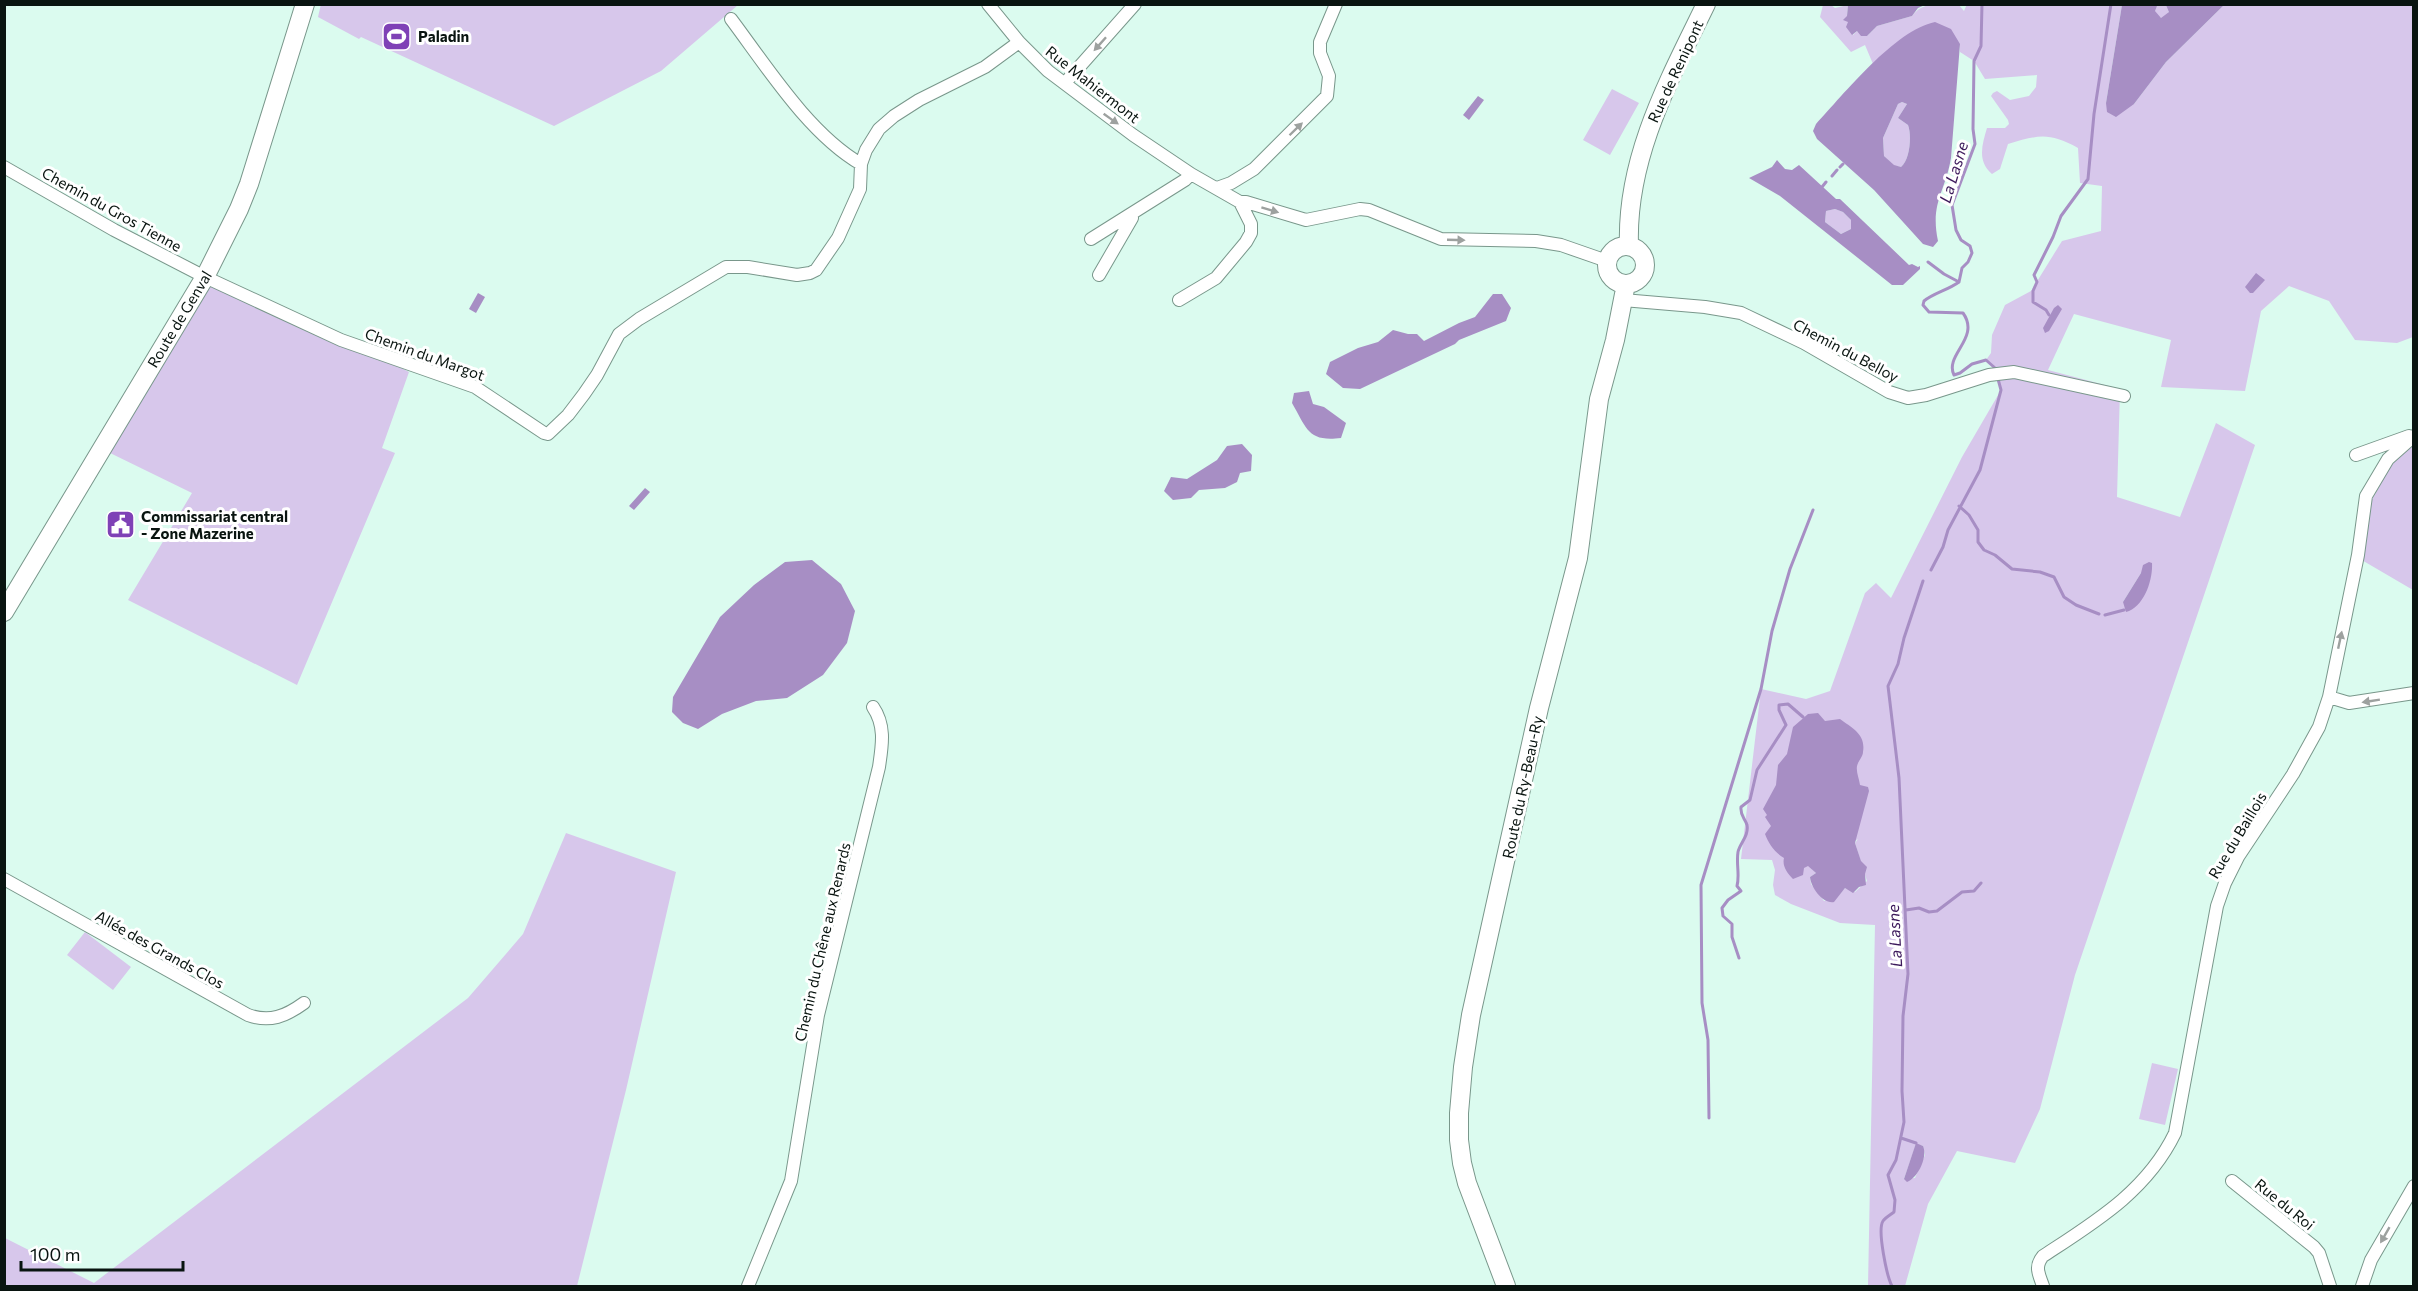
<svg xmlns="http://www.w3.org/2000/svg" width="2418" height="1291" viewBox="0 0 2418 1291" font-family="Commissioner,sans-serif">
  <style>
    .green { fill: #d7c7eb; fill-rule: evenodd }
    .water { fill: #a78ec4; fill-rule: evenodd }
    .lines { fill: none; stroke-linecap: round; stroke-linejoin: round }
    .stream { stroke: #a78ec4; stroke-width: 3 }
    .street-casing { stroke: #79978b; stroke-width: 14 }
    .secondary-casing { stroke: #79978b; stroke-width: 20 }
    .street { stroke: #fff; stroke-width: 12 }
    .secondary { stroke: #fff; stroke-width: 18 }
    .oneway { fill: #9da19f }
    .labels { text-anchor: middle; dominant-baseline: central; stroke-width: 6; stroke-linejoin: round; paint-order: stroke }
    .poi-label { font-size: 15px; font-weight: bold; fill: #091410; stroke: #fff; text-anchor: start }
    .street-label { font-size: 15px; fill: #091410; stroke: #fff }
    .water-label { font-size: 16px; font-style: italic; fill: #3c195b; stroke: #fff }
  </style>
  <rect width="100%" height="100%" fill="#dbfbef"/>
  <path class="green" d="M321 4H738V5L661 71 554 126 361 37 359 39 318 17Z
    M1967 4 2122 5 2106 103 2134 104 2166 62 2224 5H2413V337L2397 343 2355 340 2329 301 2289 286 2261 311 2245 391 2161 387 2171 340 2074 314 2048 370 2120 389 2117 497 2180 517 2216 423 2255 445 2075 975 2040 1109 2015 1163 1957 1151 1928 1204 1905 1286H1868L1875 925 1840 923 1791 904 1775 895 1773 885 1775 870 1772 860 1741 859 1761 689 1806 699 1830 691 1865 593 1876 583 1891 598 1962 457 2001 390 1995 368 1986 360 1991 353 1992 335 2005 305 2031 291 2062 241 2101 231 2102 186 2080 183 2078 148C2049 132 2038 135 2008 144L2000 169 1992 174C1977 161 1982 145 1987 128H2005L2009 124 2008 120 1991 96 1993 93 1997 91 2010 100 2029 96 2036 87 2037 75 1985 79 1974 61 1960 52V44L1906 36 1873 64 1865 45 1851 52 1820 17 1823 5H1831L1835 8 1848 5 1847 16 1853 35 1857 31 1867 36 1877 26 1912 16C1924 0 1940 5 1959 5L1964 11ZM2141 573 2151 575 2145 591 2123 602ZM1858 839 1855 843 1867 881 1855 892 1845 888 1838 896 1824 901 1811 884 1810 877 1816 873 1812 869ZM1916 1144 1923 1146 1925 1155 1915 1178 1904 1179Z
    M2155 11a7 7 0 1 1 14 0a7 7 0 1 1-14 0Z
    M1612 89 1639 103 1610 155 1583 140Z
    M1902 102 1907 104 1898 118 1908 125C1912 135 1910 160 1901 167L1894 166 1884 156 1883 138 1898 104Z
    M1835 209 1843 212 1851 220V229L1841 234 1825 222 1826 211Z
    M209 278 350 341 409 372 382 448 395 453 297 685 128 600 192 493 108 452Z
    M2413 446V590L2360 559 2369 505 2393 461Z
    M566 833 676 872 626 1090 577 1286H5V1238L94 1283 468 998 523 934Z
    M85 932 131 967 113 990 67 955Z
    M2152 1063 2178 1069 2165 1125 2139 1119Z"/>
  <path class="water" d="M1846 5H1925L1918 8 1912 16 1877 26 1867 36H1861L1857 31 1852 35 1846 27 1848 22 1843 20 1847 16 1848 5Z
    M2122 5H2161L2157 6 2155 11 2161 18 2169 12 2166 5H2224L2166 62 2134 104 2116 117 2107 112 2106 103Z
    M1935 22 1951 29 1960 44 1951 158C1945 193 1930 203 1938 241L1933 247 1923 244 1874 190 1817 139 1813 131 1816 124C1844 94 1895 30 1935 22ZM1902 102 1907 104 1898 118 1908 125C1912 135 1910 160 1901 167L1894 165 1884 156 1883 138 1898 104Z
    M1478 96 1484 100 1469 120 1463 115Z
    M1777 160 1785 169 1792 170 1799 165 1836 199H1840L1909 265 1912 264 1918 267 1920 266V269L1903 285H1892L1780 196 1749 178 1772 167ZM1835 209 1843 212 1851 220V229L1841 234 1825 222 1826 211Z
    M2256 273 2265 280 2253 293H2250L2245 287Z
    M478 293 485 297 476 313 469 309Z
    M1493 294H1502L1511 308 1506 321 1459 340 1455 344 1360 389 1343 388 1326 374 1330 362 1358 348 1378 342 1393 330 1408 334H1417L1424 341 1459 323 1475 317Z
    M2058 305 2062 309 2049 331 2045 333 2043 328 2054 308Z
    M1309 391 1313 404 1324 407 1346 423 1341 438C1308 442 1307 429 1292 403L1294 393Z
    M1242 444 1252 455 1251 471 1240 473 1237 482 1225 488 1199 490 1191 498 1173 500 1164 491 1171 477 1187 479 1217 460 1227 446Z
    M645 488 650 492 634 510 629 506Z
    M812 560 841 584 855 611 847 643 823 675 787 698 756 701 722 714 698 729 683 723 672 712 673 697 720 617 754 585 785 562Z
    M2149 562 2152 563C2153 580 2144 607 2126 612L2123 602 2141 573 2143 565Z
    M1818 713 1825 721 1840 719C1852 728 1866 734 1863 752 1863 757 1858 761 1857 766 1856 772 1859 778 1860 785L1868 787 1869 791 1855 843 1861 861 1867 867 1865 874 1866 885 1859 887 1853 893 1845 888 1834 902C1823 904 1811 888 1810 877L1816 873 1808 866 1804 868 1803 875 1793 879C1787 873 1782 866 1784 858 1774 852 1769 844 1765 834L1771 826 1765 817 1767 815 1763 809 1776 785 1778 765 1787 754 1793 727 1808 714Z
    M1916 1143 1923 1146C1928 1157 1918 1178 1907 1182L1904 1179Z"/>
  <g class="lines">
    <path class="stream" d="M1982 4 1981 46 1974 61 1973 129 1975 144 1952 205 1956 230 1961 240 1970 246 1972 253 1968 262 1962 268 1959 282C1948 290 1934 293 1924 301L1923 305 1929 312 1963 313C1981 338 1944 355 1954 375L1960 373 1972 364 1986 360 1995 368
      M1840 167 1843 164
      M1832 176 1837 170
      M1822 187 1826 182
      M1928 262 1944 274 1959 282
      M2049 315 2046 310 2033 302V291L2037 282 2034 275 2053 237 2061 216 2088 179 2094 114 2111 4
      M1959 506 1969 515 1978 530V542L1984 550 1995 555 2012 569 2040 572 2054 577 2064 597 2076 605 2099 614
      M1931 570 1943 547 1948 530 1980 470 2001 390 1998 379
      M2105 615 2124 610
      M1906 910 1919 908 1929 912 1937 911 1962 892 1974 891 1981 883
      M1739 958 1732 937V924L1723 916 1722 908 1728 900 1741 891 1737 886C1740 875 1736 864 1738 852 1740 843 1749 836 1747 825 1745 818 1740 816 1741 807L1750 800 1757 770 1786 725 1779 710V705L1788 704 1803 717
      M1709 1118 1708 1040 1702 1003 1701 885 1761 689 1772 631 1790 569 1813 510
      M1901 1138 1916 1143
      M1892 1286C1887 1277 1877 1230 1883 1221 1885 1218 1890 1215 1894 1212L1895 1200 1888 1175 1896 1160 1904 1122 1902 1091 1903 1016 1908 974 1899 778 1888 686 1898 664 1904 638 1923 581"/>
    <defs>
      <path id="street" d="M988 4 1019 42 1048 71 1133 135 1191 174 1240 202H1246L1306 220 1360 209 1369 210 1441 239 1536 241 1561 245 1607 261
        M731 19C767 67 809 134 861 164
        M1065 83 1135 4
        M4 167 114 230 205 277 341 340 475 387 544 433 548 434 568 415 584 394 597 375 619 334 639 319 726 267H748L797 275 810 273 816 270 838 238 860 189 861 164 866 150 879 129 894 116 919 100 985 67 1019 42
        M1217 188 1231 183 1254 169 1327 96 1329 76 1320 53V42L1336 4
        M1091 239 1185 180 1191 174
        M1099 275 1132 218
        M1179 300 1216 278 1246 242 1251 233V224L1240 202
        M1623 300 1705 307 1741 313 1804 343 1889 392 1908 398 1926 395 1989 375 2014 372 2124 396
        M2356 455 2409 436
        M2329 697 2349 703 2414 693
        M4 879 248 1015C270 1023 286 1016 304 1003
        M2232 1181 2314 1247 2319 1253 2330 1286
        M748 1286 791 1181 818 1015 879 767C882 746 886 726 873 707
        M2043 1286C2039 1274 2034 1267 2043 1256 2095 1222 2147 1191 2175 1133L2217 906 2225 883 2238 857 2293 774 2319 727 2329 697 2358 555 2366 496 2388 459 2414 436
        M2362 1286 2371 1260 2414 1186"/>
      <path id="secondary" d="M1629 245C1626 158 1669 80 1706 4
        M1607 265a19 19 0 1 1 38 0a19 19 0 1 1-38 0Z
        M4 612 205 277 239 209 249 184 305 4
        M1506 1286 1467 1183 1462 1163 1459 1140V1113L1463 1067 1471 1015 1539 708 1578 558 1599 399 1615 340 1626 284"/>
    </defs>
    <use href="#street" class="street-casing"/>
    <use href="#secondary" class="secondary-casing"/>
    <use href="#street" class="street"/>
    <use href="#secondary" class="secondary"/>
  </g>
  <defs><path id="oneway-solid" d="M-6-.8H1V-3.2L6.5 0L1 3.2V.8H-6Z" transform="scale(1.5)"/></defs>
  <g class="oneway">
    <use href="#oneway-solid" transform="translate(1100 44) rotate(132)"/>
    <use href="#oneway-solid" transform="translate(1111 119) rotate(35)"/>
    <use href="#oneway-solid" transform="translate(1296 129) rotate(-44)"/>
    <use href="#oneway-solid" transform="translate(1270 210) rotate(17)"/>
    <use href="#oneway-solid" transform="translate(1456 240) rotate(2)"/>
    <use href="#oneway-solid" transform="translate(2340 640) rotate(-78)"/>
    <use href="#oneway-solid" transform="translate(2371 701) rotate(171)"/>
    <use href="#oneway-solid" transform="translate(2385 1235) rotate(120)"/>
  </g>
  <defs>
    <symbol id="stadium-square" viewBox="-11 -11 22 22"><rect x="-9" y="-9" width="18" height="18" rx="4" fill="#7f41b6" stroke="#fff"/><path d="M0-5a6.5 5 0 1 0 0 10a6.5 5 0 1 0 0-10ZM-3.5-1.8h7v3.6h-7Z" fill="#fff"/></symbol>
    <symbol id="civic-square" viewBox="-11 -11 22 22"><rect x="-9" y="-9" width="18" height="18" rx="4" fill="#7f41b6" stroke="#fff"/><path d="M-.6-6.5H3V-4.5H.6V-3L4-1V1h2V6H-6V1h2V-1L-.6-3ZM-1.2 2.5V6h2.4V2.5Z" fill="#fff"/></symbol>
  </defs>
  <g fill-rule="evenodd">
    <use href="#stadium-square" x="380" y="20" width="33" height="33"/>
    <use href="#civic-square" x="104" y="508" width="33" height="33"/>
  </g>
  <g class="labels">
    <g class="poi-label">
      <text x="418" y="36">Paladin</text>
      <text x="141" y="516">Commissariat central<tspan x="141" dy="17">- Zone Mazerine</tspan></text>
    </g>
    <g class="street-label">
      <text transform="translate(1675 71) rotate(-65)">Rue de Renipont</text>
      <text transform="translate(1093 84) rotate(38)">Rue Mahiermont</text>
      <text transform="translate(112 209) rotate(29)">Chemin du Gros Tienne</text>
      <text transform="translate(179 319) rotate(-59)">Route de Genval</text>
      <text transform="translate(1846 350) rotate(28)">Chemin du Belloy</text>
      <text transform="translate(425 354) rotate(20)">Chemin du Margot</text>
      <text transform="translate(1522 787) rotate(-78)">Route du Ry-Beau-Ry</text>
      <text transform="translate(2237 835) rotate(-59)">Rue du Baillois</text>
      <text transform="translate(822 942) rotate(-77)">Chemin du Chêne aux Renards</text>
      <text transform="translate(160 949) rotate(29)">Allée des Grands Clos</text>
      <text transform="translate(2285 1204) rotate(39)">Rue du Roi</text>
    </g>
    <g class="water-label">
      <text transform="translate(1953 172) rotate(-73)">La Lasne</text>
      <text transform="translate(1894 936) rotate(-93)">La Lasne</text>
    </g>
  </g>
  <rect width="2418" height="1291" fill="none" stroke="#091410" stroke-width="12"/>
  <path d="M21 1261v9h162v-9" fill="none" stroke="#091410" stroke-width="3"/>
  <text x="30" y="1261" font-size="18" fill="#091410" stroke="#ffffff" stroke-width="4.5" paint-order="stroke">100 m</text>
</svg>
